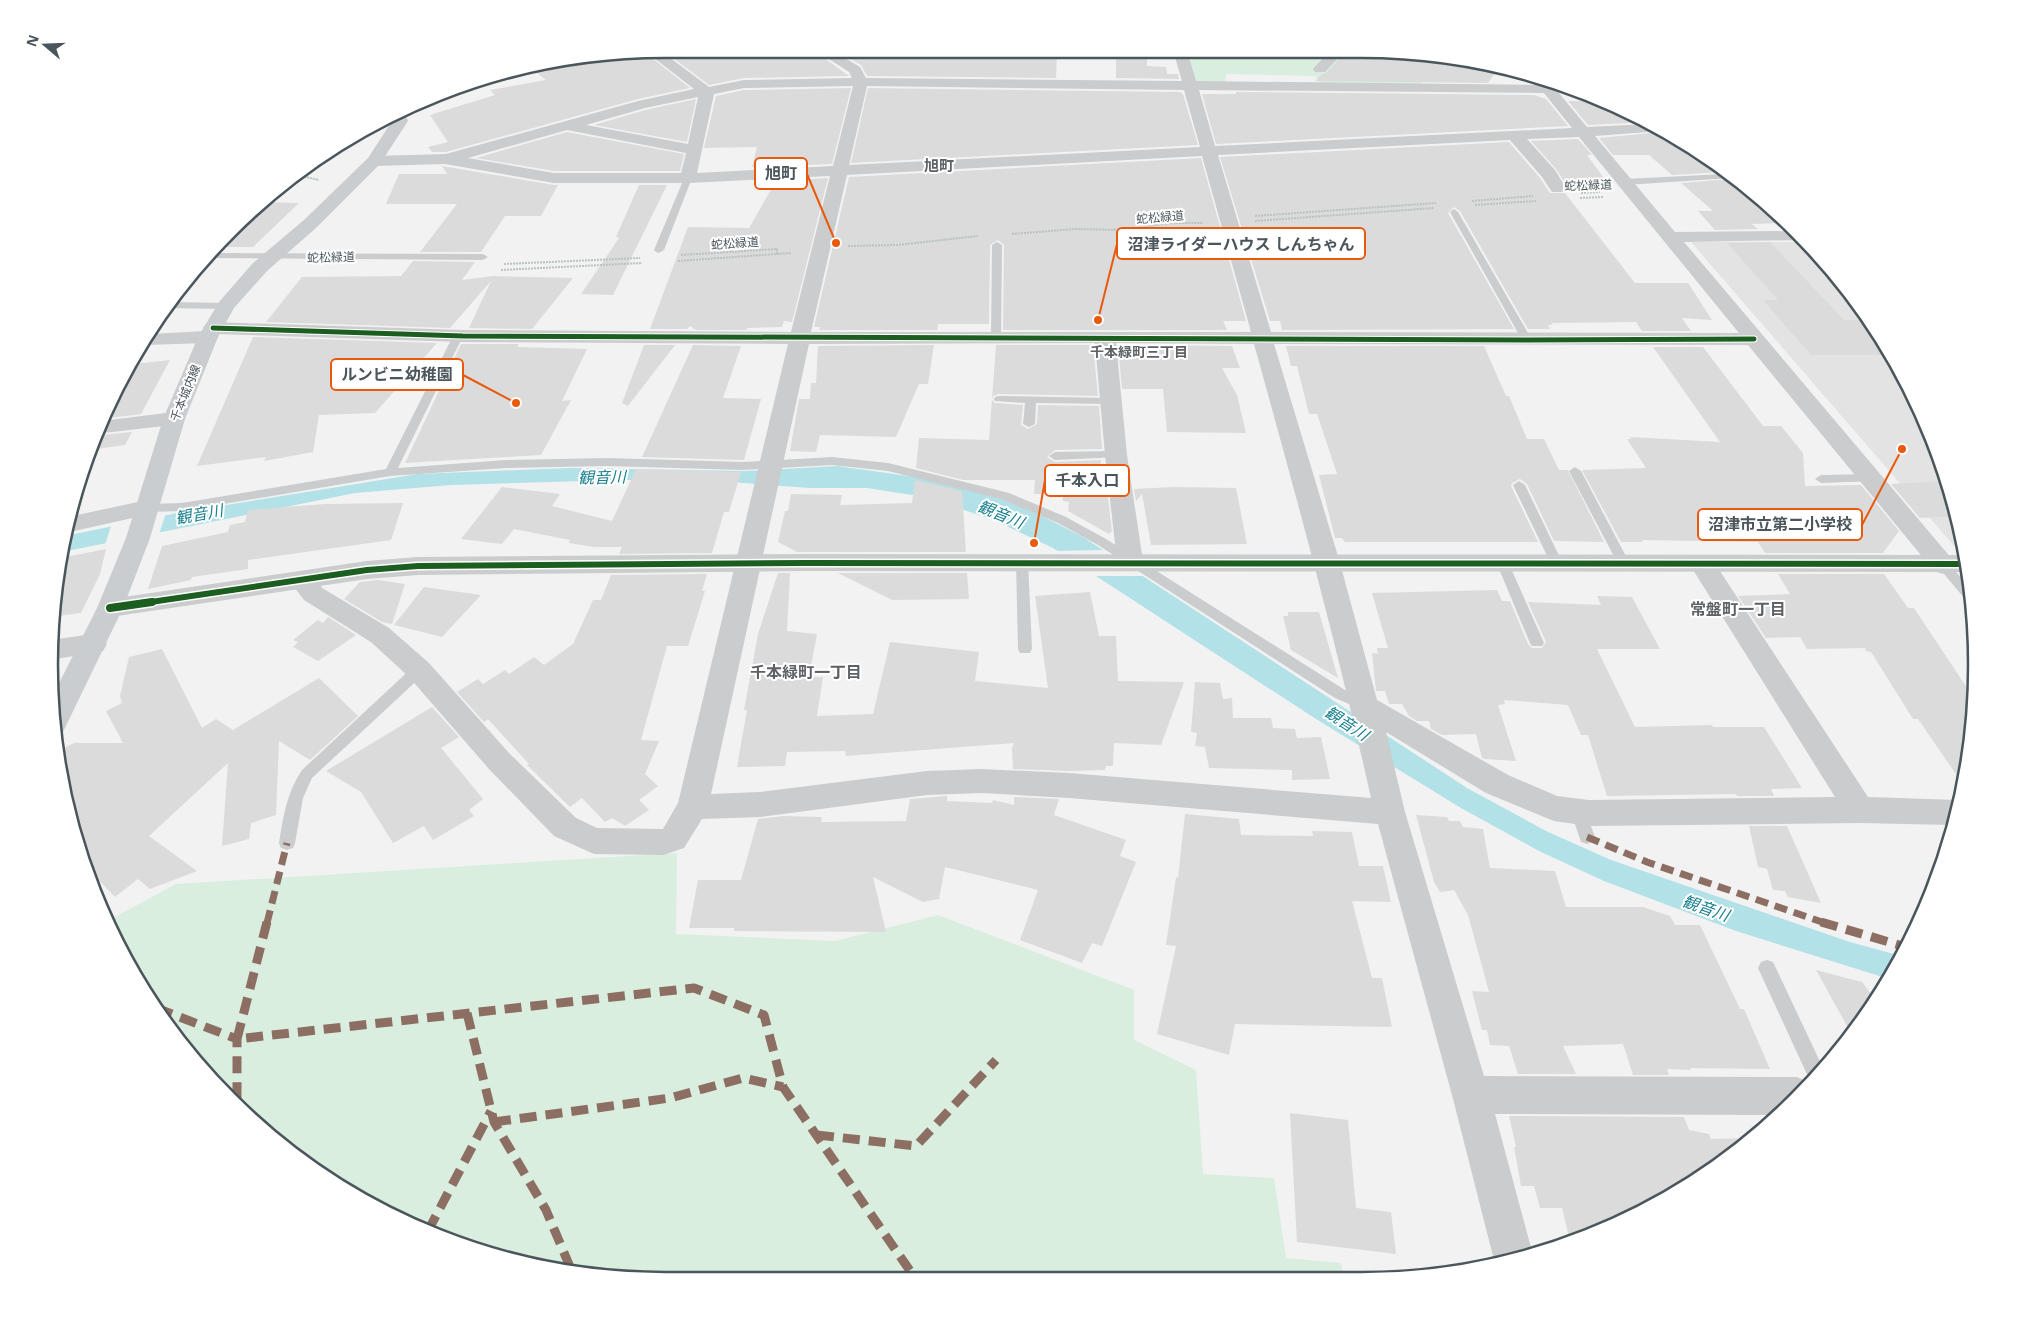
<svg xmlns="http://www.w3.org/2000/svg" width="2025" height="1330" viewBox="0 0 2025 1330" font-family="'Open Sans','Noto Sans JP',sans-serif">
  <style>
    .education { fill: #e4e3e3 }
    .green { fill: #d9eedf }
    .water { fill: #b2e1e8 }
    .pier { fill: #f2f2f2 }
    .building { fill: #dbdbdc }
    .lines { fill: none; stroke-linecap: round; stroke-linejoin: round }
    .path { stroke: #bac3c0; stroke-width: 2; stroke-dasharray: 2 1; stroke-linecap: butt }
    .service { fill: #cacccd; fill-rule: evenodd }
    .minor { fill: #cacccd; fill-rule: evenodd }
    .tertiary { fill: #cacccd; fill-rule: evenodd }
    .secondary { fill: #cacdcf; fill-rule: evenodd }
    .quiet-far1 { stroke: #8d6e63; stroke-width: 7; stroke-dasharray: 13 7; stroke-linecap: butt }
    .quiet { stroke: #8d6e63; stroke-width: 9; stroke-dasharray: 17 9; stroke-linecap: butt }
    .cycleway-far2-casing { stroke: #fff; stroke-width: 7 }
    .cycleway-far1-casing { stroke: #fff; stroke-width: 9 }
    .cycleway-casing { stroke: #fff; stroke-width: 11 }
    .cycleway-far2 { stroke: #1b5e20; stroke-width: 5 }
    .cycleway-far1 { stroke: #1b5e20; stroke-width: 6 }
    .cycleway { stroke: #1b5e20; stroke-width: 8 }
    .labels { text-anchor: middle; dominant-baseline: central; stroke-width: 4; stroke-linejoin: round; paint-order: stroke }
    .far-street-label { font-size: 12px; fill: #4a555c; stroke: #fff }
    .far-neighbourhood-label { font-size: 14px; font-weight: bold; fill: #5e6165; stroke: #fff }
    .far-quarter-label { font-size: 15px; font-weight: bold; fill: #5e6165; stroke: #fff }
    .water-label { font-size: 16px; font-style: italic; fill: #1b8190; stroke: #fff }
    .neighbourhood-label { font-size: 16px; font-weight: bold; fill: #5e6165; stroke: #fff }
    .rim { fill: none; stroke: #4a555c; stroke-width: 2.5 }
    .leader { fill: none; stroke: #e8590c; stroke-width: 2 }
    .callout-dot { fill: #e8590c; stroke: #fff; stroke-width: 2 }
    .callout { fill: #fff; stroke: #e8590c; stroke-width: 2 }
    .callout-label { font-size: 16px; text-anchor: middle; font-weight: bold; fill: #4a555c }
  </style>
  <rect width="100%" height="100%" fill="#f2f2f2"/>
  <path class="education" d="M1691 242H1804L1849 290 1913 393 1955 506 1962 547H1955Z"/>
  <path class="green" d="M1187 54H1311L1425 77 1418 88 1321 86 1316 76 1226 74 1225 84 1194 85Z
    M677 853 676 934 835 941 938 915 1134 990V1040L1196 1070 1203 1174 1274 1178 1286 1258 1341 1263 1344 1280 584 1276 505 1260 393 1218 258 1128 201 1071 131 973 109 920 176 884Z"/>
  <path class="water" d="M838 466C877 472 917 476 956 485 1000 495 1043 516 1083 537L1467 788 1546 831 1611 860 1850 942 1901 956 1889 979 1736 931 1604 881 1539 851 1461 808 1316 719 1053 548 994 520 925 497 867 488H810L702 480H618L451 485 355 493 62 552 65 536 177 513 418 474 569 468 747 471Z"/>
  <path class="pier" d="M166 513 159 534 105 545 112 523Z
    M1106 550 1147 576H1093L1053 551Z"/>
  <path class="building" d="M584 54H647L690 88 638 99 446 152H432L428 147 448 142 430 115 495 95 490 90 546 80 530 67Z
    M668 54H819L849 76 744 78 709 85Z
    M842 54H1057L1056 78 867 76 861 65Z
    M1344 54H1393L1495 73 1488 83 1315 81 1322 74 1326 73Z
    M1116 58H1147V66L1166 67 1167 74H1178L1179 79 1116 78Z
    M851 88 832 164 752 167 757 147 704 148 716 96 744 90Z
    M868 88 1180 92 1183 94 1198 145 851 163Z
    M1236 92 1534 95 1546 99 1568 126 1216 144 1202 94H1236Z
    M696 99 687 142 594 125 645 110Z
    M1568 101H1602L1632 112 1647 122 1588 125Z
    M567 132 684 154 680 171H554L476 158Z
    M1662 132 1666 134 1722 172 1672 175 1649 155H1613L1599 138Z
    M1578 139 1592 155H1587L1608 184H1566L1556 169 1531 141Z
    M1509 142 1540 178 1550 193H1565L1635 283H1688L1712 320 1682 318 1691 331H1642L1636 322 1551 323 1553 325H1548L1550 329H1528L1460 211 1454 207 1448 213 1514 329 1282 330 1280 321H1270L1220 157Z
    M1201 158 1246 321H1223L1227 330H1003L1004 245 998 240 990 245 989 324H938L937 330H819L820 327H814L849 177Z
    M442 166 554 185H558L541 216H505L481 252H420L457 204H386L399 174H447Z
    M828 178 792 322 784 321 782 327 747 328V330H696L690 326 687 329H650L688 227 749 228 776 181Z
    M1732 179 1761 198 1780 223 1752 224 1758 229 1715 230 1698 211H1713L1681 183Z
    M639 185H667L613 295 581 294 619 238 616 237Z
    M263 202 299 203 253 247H214Z
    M1770 242 1844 320H1868L1889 355H1811L1763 300H1778L1727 243Z
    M413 261 475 262 462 280 493 276 573 278 532 329 469 328 491 281 450 328 266 322 302 277 401 276Z
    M253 337 437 343 375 413 319 415 313 452 264 461 266 457 197 466Z
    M461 344H519L517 347 587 349 562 401 571 400 541 455 405 463Z
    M644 345H675L628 406 622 403Z
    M693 345 741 346 723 398 761 399 744 460 642 457Z
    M934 345 928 384H919L896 437 820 435 816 452 790 451 799 399H810L811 383H816L818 346Z
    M996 345H1093L1098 396 999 394 993 396 992 400 995 403 1023 405 1021 425 1028 429 1037 424 1038 405 1099 406 1102 449 1055 450 1047 457 1055 462 1101 460 1098 490H1107L1112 531 1109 534 1068 511 1069 502 1063 501V494H1034L1035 480H963L916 468 919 438 989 440Z
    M1118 345 1232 346 1240 368H1222L1237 395 1246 433 1167 432 1163 389H1122Z
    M1286 346H1484L1506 396H1509L1527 439H1544L1559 470H1568L1604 542 1554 541 1527 484 1520 479 1512 483 1511 486 1538 542H1345L1342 538H1335L1319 475 1337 474 1317 414H1309L1297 366H1291Z
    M1653 347H1703L1763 426H1781L1803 453 1805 486 1861 485 1899 531 1883 553H1765L1758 542 1642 540 1643 542H1621L1582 470 1646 468 1627 439H1631L1630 437 1720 442Z
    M170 360 141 414 102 419 133 364Z
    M132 432 125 445 89 450 93 436Z
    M636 469 741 472 729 512H724L712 553 619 554 622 547H594L569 543 570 540 514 529 502 544 461 539 502 487 560 494 552 506 612 521Z
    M915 480 962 491 966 552H797L778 542 785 511H788L791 494 842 495 840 505 912 503Z
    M1946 481 1957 516 1920 518 1891 484Z
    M1174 487 1236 488 1247 544 1151 545 1142 494 1136 501 1134 489Z
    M403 503 391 540 248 560V569L192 577 191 580 148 589 162 546 228 532 230 525 245 522 248 510 325 504Z
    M106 549 100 574 81 613 51 617 61 558Z
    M778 573H790L787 631 817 634 809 677H823L817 716 873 714 890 642 979 652 975 681 1048 688 1035 596 1090 592 1099 636H1116L1118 681 1184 682 1161 745 1114 743 1113 766H1106L1105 770 1068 771 1013 769 1012 748 1014 743 846 756 845 751 787 752 785 766 737 767 747 710H744L758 634Z
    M838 573H967L969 599 892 600Z
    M707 574 702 591H705L688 646H667L641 740 659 741 645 774 658 786 639 800 649 810 625 826 612 818 605 822 582 798 570 807 527 765 529 764 488 719 484 722 457 692 478 679 483 684 505 670 509 674 534 657 544 665 573 644 593 600H601L611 575Z
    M1778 574H1884L1908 608H1914L1973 697 1971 747 1962 783 1918 719H1913L1871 652 1866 651 1865 648 1807 649 1800 637 1766 638 1738 596 1790 594Z
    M378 580 405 584 392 624 382 622 344 599 360 582Z
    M424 587 481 595 442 637 394 625Z
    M1497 590 1502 601H1510L1528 644 1532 648H1542L1546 642 1528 602 1601 605 1597 596 1632 597 1660 649H1597L1635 727 1712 725 1713 727H1764L1802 788 1771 789 1774 796H1737L1736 794 1607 796 1588 735H1581L1568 705 1504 700 1505 704 1498 705 1516 761 1485 759 1482 758 1476 734 1442 735 1431 729 1429 721H1417L1409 716 1402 704H1389L1385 691H1376L1372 653 1378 654 1377 648H1388L1372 593Z
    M1288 612H1319L1338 678 1291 650 1283 616H1288Z
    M328 617 356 635 318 661 293 647 298 642 293 640 318 620 323 623Z
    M162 649 202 728 216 719 233 730 319 678 358 716 310 760 279 741 276 815 251 823 249 839 222 846 228 763 149 836 197 871 150 889 138 879 115 897 89 870 70 824 59 759 66 747 74 743H123L106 711 122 703 120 696 129 657Z
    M1195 682 1220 683 1223 699 1232 698 1233 718H1271L1273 728 1295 729 1297 738 1321 737 1330 779 1292 780V770L1209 768 1205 747 1195 746 1197 733 1191 732Z
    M432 707 459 737 441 748 483 799 469 810 474 816 433 840 424 826 393 843 361 792 326 771Z
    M947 796V801L992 803 993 800 1014 805V797L1059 799 1054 815 1126 840 1120 856 1136 862 1102 946 1092 943 1082 963 1020 940 1038 890 945 867 939 899 923 902 873 877 886 932 734 931V928H689L698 880H741L758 819 784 816 822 817 821 822 906 821 910 799Z
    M1185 814 1239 819 1241 835 1313 836 1312 831 1352 832 1359 866H1383L1391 902 1352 901 1372 978H1382L1392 1027 1235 1024 1229 1055 1157 1034 1176 946 1166 945 1176 877 1178 878Z
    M1416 815 1447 817 1449 821H1460L1463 827 1483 829 1490 868 1555 871 1566 907H1643L1670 916 1675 925H1700L1740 1009H1744L1770 1069 1690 1068 1691 1070 1667 1069 1669 1075H1633L1623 1044 1563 1046 1576 1074H1518L1509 1046 1490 1045 1487 1030H1482L1472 991 1489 992 1468 915 1454 890 1440 892 1434 882Z
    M1749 826H1787L1821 903 1788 897 1785 891 1773 890 1767 869 1758 867Z
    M1816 970 1862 982 1875 999 1851 1033Z
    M1290 1113 1348 1120 1356 1208 1391 1212 1396 1254 1297 1242Z
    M1509 1116 1684 1117 1689 1130 1709 1134 1711 1139 1752 1138 1735 1154 1632 1218 1570 1241 1562 1208H1540L1534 1186H1521L1514 1147H1516Z"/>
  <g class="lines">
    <path class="path" d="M301 176 319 180
      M284 184C298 178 319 169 323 152
      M1581 193 1600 192
      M1580 198 1603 197
      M1472 201 1533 196
      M1475 205 1536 201
      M1255 216 1436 203
      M1255 221 1434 208
      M1012 234 1076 229 1125 230 1171 223H1203
      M848 246 897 245 978 236
      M681 255 777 249V255
      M678 261 791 253
      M504 264 640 258
      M501 270 642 263"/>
    <path class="service" d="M1724 174 1731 178 1625 185 1621 182 1625 179Z
      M685 176 692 178 664 250 659 253 656 252 654 250Z
      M1454 209 1458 212 1532 340 1531 342H1523L1522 340 1450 212Z
      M997 242 1002 245 1001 337 996 340 991 337 992 245Z
      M208 253 483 254 488 257 483 260 204 258Z
      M169 302 226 303 231 306 226 309 166 308Z
      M458 333 463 336 398 468 506 460 607 458 743 462 832 457 888 463 1009 493 1066 517 1106 539 1345 690 1368 701 1370 705 1368 709 1363 710 1335 698 1098 545 1058 523 1001 499 888 471 832 465 743 470 607 466 506 468 390 476 182 511 147 512 141 508 147 504 182 503 386 469 453 336Z
      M999 396 1111 398 1116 401 1111 404 1036 403 1035 424 1029 427 1023 424 1025 403 995 401 994 399 995 397Z
      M1116 451 1122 455 1120 457 1055 460 1049 456 1055 452Z
      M1575 467 1581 471 1630 564 1628 567 1624 568 1618 564 1569 471Z
      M1872 474 1876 475 1878 478 1876 481 1821 483 1815 479 1821 475Z
      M1519 481 1525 485 1563 564 1561 567 1557 568 1551 564 1513 485Z
      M1022 558 1028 562 1032 649 1030 653H1020L1018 649 1016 562Z
      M1503 560 1509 564 1544 643 1542 646H1532L1530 643 1497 564Z
      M1943 561 1947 562 1969 586 1971 600 1965 599 1939 568 1937 565Z
      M419 665 424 666 426 670 424 674 312 778 303 798 295 843 293 848 287 850 281 848 279 843C283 817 287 792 302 770L414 666Z
      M1579 806 1584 807 1595 837 1593 842 1587 844 1581 842 1571 812 1574 807Z
      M1767 960 1773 962 1824 1070 1811 1083 1758 968 1761 962Z"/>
    <path class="minor" d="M649 54H665L709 87 744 80 852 78 849 72 821 54H838L860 67 866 78 1182 81 1174 54H1188L1196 81 1537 85 1531 77 1532 75 1549 81 1587 127 1650 124 1661 131 1595 136 1675 232 1793 231 1802 240 1684 242 1952 559 1956 565 1952 571 1943 574 1934 571 1748 345 1274 344 1340 563 1377 700 1508 775 1557 796 1589 800 1835 797 1690 565 1694 559 1703 556 1712 559 1868 797 1958 800 1952 825 1859 823 1589 826 1554 821 1486 793 1386 732 1405 812 1484 1076 1797 1077 1810 1083 1777 1115 1495 1114 1533 1255 1519 1260 1495 1264 1452 1095 1378 824 1069 798 982 793 927 795 760 817 702 819 684 848 663 855 594 854 554 836 489 769 409 677 371 642 304 600 294 587 293 579 297 573 306 570 315 573 322 588 389 628 429 663 509 753 576 818 597 828 663 829 678 803 788 344 463 342 216 334 218 337 215 341 208 343 144 345 151 334 205 331 203 328 206 324 213 322 463 330 791 332 830 176 688 183H554L445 164 374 166 368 164 366 161 368 158 374 156 446 154 638 101 694 89ZM853 86 833 166 697 173 714 94 744 88ZM867 86 1184 90 1200 147 849 165ZM1199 90 1544 93 1572 128 1215 146ZM698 97 688 144 586 125 645 108ZM567 130 686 153 681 173H554L468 158ZM1579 137 1739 333 1271 332 1218 155 1510 140 1542 177 1552 192H1564L1566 188 1555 170 1527 139ZM1202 156 1251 332H811L847 175ZM1095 343 1105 455 1117 561 1121 567 1130 570 1139 567 1143 561 1127 455 1116 343 1254 344C1296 495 1337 645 1371 798L1069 773 982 769 927 771 760 792 711 794 809 344Z
      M1327 54H1342L1325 72H1315L1313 69Z
      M174 412 182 414 185 419 182 424 94 434 101 421Z
      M147 500 155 503 159 508 155 513 65 533 68 517Z
      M93 634 103 637 107 644 103 651 50 660V640Z"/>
    <path class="tertiary" d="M805 554 1963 555 1966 572 805 571 418 575 367 579 110 617 101 615 97 608 101 601 110 599 367 561 418 557Z"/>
    <path class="secondary" d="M405 112 408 121 380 164 316 228 267 271 234 308 218 337 185 419 150 538 123 608 63 732 55 735 50 701 97 608 126 538 163 419 198 337 219 302 253 263 304 220 368 158 392 121V118Z"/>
    <path class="quiet-far1" d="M1587 837 1647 862 1825 923
      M267 923 287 843"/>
    <path class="quiet" d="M267 922 237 1039 694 988 764 1015 783 1087 915 1278
      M1821 922 1906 947
      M156 1008 237 1039V1107
      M467 1013 494 1122 546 1210 573 1274
      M494 1122 670 1098 743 1078 783 1087
      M817 1135 916 1146 996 1060
      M428 1231 491 1111"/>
    <defs>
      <path id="cycleway-far2" d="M213 328 463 336 1527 340 1754 339"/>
      <path id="cycleway-far1" d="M144 603 367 570 418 566 805 563 1965 564"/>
      <path id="cycleway" d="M110 608 152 602"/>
    </defs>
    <use href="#cycleway-far2" class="cycleway-far2-casing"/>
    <use href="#cycleway-far1" class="cycleway-far1-casing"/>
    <use href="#cycleway" class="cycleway-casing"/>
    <use href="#cycleway-far2" class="cycleway-far2"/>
    <use href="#cycleway-far1" class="cycleway-far1"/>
    <use href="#cycleway" class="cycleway"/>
  </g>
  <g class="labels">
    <g class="far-street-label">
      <text transform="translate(1588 185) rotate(-2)">蛇松緑道</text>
      <text transform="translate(1160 217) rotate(-5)">蛇松緑道</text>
      <text transform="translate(735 243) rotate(-4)">蛇松緑道</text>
      <text transform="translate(331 257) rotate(-1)">蛇松緑道</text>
      <text transform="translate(185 393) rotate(-68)">千本城内線</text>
    </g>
    <g class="far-neighbourhood-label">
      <text x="1139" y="351">千本緑町三丁目</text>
    </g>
    <g class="far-quarter-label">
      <text x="939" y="165">旭町</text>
    </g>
    <g class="water-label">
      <text transform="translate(602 477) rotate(-1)">観音川</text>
      <text transform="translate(199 514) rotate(-10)">観音川</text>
      <text transform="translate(1001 514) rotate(22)">観音川</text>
      <text transform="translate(1347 723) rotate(33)">観音川</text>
      <text transform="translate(1706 908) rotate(19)">観音川</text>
    </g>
    <g class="neighbourhood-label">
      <text x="1738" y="609">常盤町一丁目</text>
      <text x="806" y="672">千本緑町一丁目</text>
    </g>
  </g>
  <path d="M0 0H2025V1330H0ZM665 58H1361A607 607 0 0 1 1968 665V665A607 607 0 0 1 1361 1272H665A607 607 0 0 1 58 665V665A607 607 0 0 1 665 58Z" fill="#fff" fill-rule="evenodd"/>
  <path class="rim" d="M665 58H1361A607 607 0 0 1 1968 665V665A607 607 0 0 1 1361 1272H665A607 607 0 0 1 58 665V665A607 607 0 0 1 665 58Z"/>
  <path class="leader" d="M836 243L807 174M1098 320L1117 244M516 403L463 375M1034 543L1045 480M1902 449L1862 525"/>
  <g class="callout-dot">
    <circle cx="836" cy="243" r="5"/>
    <circle cx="1098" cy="320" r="5"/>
    <circle cx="516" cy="403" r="5"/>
    <circle cx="1034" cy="543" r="5"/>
    <circle cx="1902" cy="449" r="5"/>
  </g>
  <g class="callout">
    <rect x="755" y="158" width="52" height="31" rx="5"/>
    <rect x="1117" y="228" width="248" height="31" rx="5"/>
    <rect x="331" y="359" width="132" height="31" rx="5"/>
    <rect x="1045" y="465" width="84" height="31" rx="5"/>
    <rect x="1698" y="509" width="164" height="31" rx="5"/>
  </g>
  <g class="callout-label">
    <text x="781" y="179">旭町</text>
    <text x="1241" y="250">沼津ライダーハウス しんちゃん</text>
    <text x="397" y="380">ルンビニ幼稚園</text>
    <text x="1087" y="486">千本入口</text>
    <text x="1780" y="530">沼津市立第二小学校</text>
  </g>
  <g transform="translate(45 45) rotate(289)" stroke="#ffffff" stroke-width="4" paint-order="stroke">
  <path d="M0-4L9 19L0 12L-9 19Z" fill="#4a555c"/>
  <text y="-8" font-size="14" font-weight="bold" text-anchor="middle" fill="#4a555c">N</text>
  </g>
</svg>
